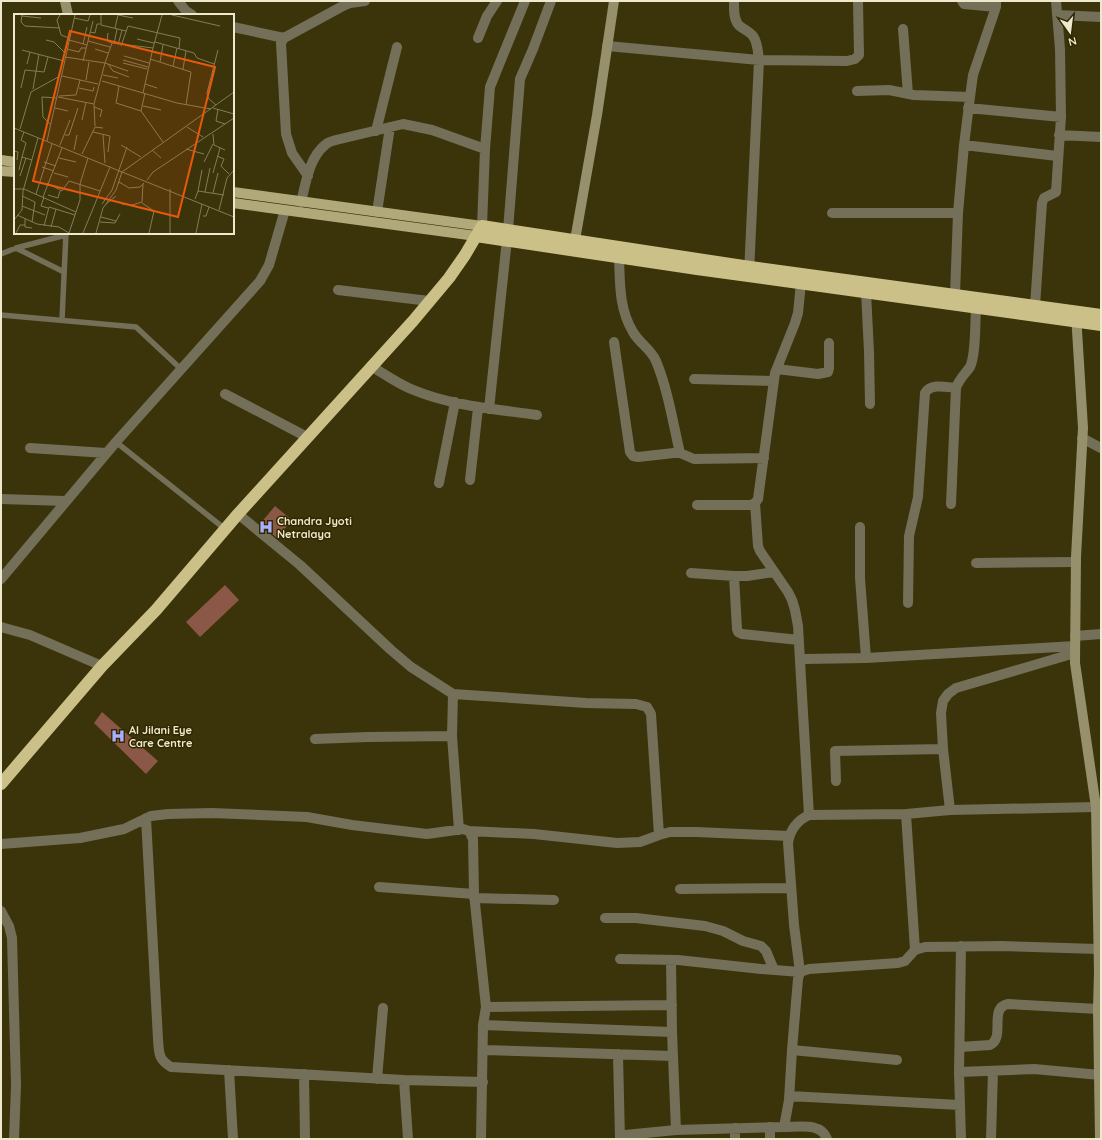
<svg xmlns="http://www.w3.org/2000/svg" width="1102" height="1140" viewBox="0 0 1102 1140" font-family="Quicksand,sans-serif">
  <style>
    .building { fill: #8b5746 }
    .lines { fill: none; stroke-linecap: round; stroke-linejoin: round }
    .lane { stroke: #736f59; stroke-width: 5.5 }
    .street { stroke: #736f59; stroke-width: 10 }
    .secondary { stroke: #96906c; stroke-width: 10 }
    .primary { stroke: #b2a97b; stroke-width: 10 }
    .highway { stroke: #cac088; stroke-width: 12 }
    .labels { text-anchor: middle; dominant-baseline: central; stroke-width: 3; stroke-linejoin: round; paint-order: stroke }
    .poi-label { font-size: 11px; font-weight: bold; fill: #eee9cd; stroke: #302900; text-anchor: start }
    .inset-road { fill: none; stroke: #837c57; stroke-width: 1 }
    .view { fill: #e8590c; fill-opacity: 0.15; stroke: #e8590c; stroke-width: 2 }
    .inset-edge { fill: none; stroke: #eee9cd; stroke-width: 2 }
  </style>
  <rect width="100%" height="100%" fill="#3b3309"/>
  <path class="building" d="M275 506 292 520 277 538 260 524Z
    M225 585 239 600 200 637 186 622Z
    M102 712 158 761 146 774 94 723Z"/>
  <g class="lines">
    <path class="lane" d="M16 248 66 235
      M1 254 16 248 64 272
      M1 315 136 327 182 370
      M62 320 66 233
      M116 442 225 529"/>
    <path class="street" d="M178 1 186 11 192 15
      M734 1C734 9 733 22 741 27 745 30 750 32 753 36 758 43 758 53 759 60L749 273
      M962 1 964 4 996 7
      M1057 15 1101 17
      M233 27 284 38
      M903 29 908 94
      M478 38 487 16 497 1
      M607 46 759 60 847 61 855 59 859 55 858 1
      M857 91 889 90 914 95 970 97
      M968 108 1061 117
      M376 131 397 47
      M1059 135 1101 137
      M964 145 1057 156
      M308 176 292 153 286 134 281 43 284 38 341 7 350 3 365 1
      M301 202C306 183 309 158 325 145 328 142 333 141 336 140L403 124 432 130 485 149
      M377 212 390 127
      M832 213H958
      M482 226 485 149 490 87 525 1
      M619 257C620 284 619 309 633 332 639 343 651 349 656 361 668 390 673 423 680 453
      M338 290 429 301
      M866 292 869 352 870 404
      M955 295 958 213 964 145 970 97 973 75 996 7V1
      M1035 306 1042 203 1044 198 1056 192 1061 117 1060 49 1056 1
      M614 342 630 452 633 456 638 457 674 453H680L694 459 764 458
      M371 366C384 374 397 383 411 389 451 406 495 409 537 415
      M777 369 818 374 828 372 829 368V343
      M694 379 774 381
      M225 394 307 437
      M489 409 508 230 520 79 533 49 551 1
      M1082 438 1101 448
      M30 448 106 453
      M470 480 478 408
      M439 483 455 402
      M1 499 65 501
      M755 503 758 546 760 551 788 592 792 600 795 610 798 626 800 661
      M951 504 956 388C959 379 965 374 970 367 976 355 975 322 976 308
      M697 505H751L755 503 758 499 775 373 795 323 798 313 801 283
      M238 514 300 565 391 650 411 667 453 694 586 703 636 704 647 707 651 714 659 835
      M860 527V578L866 658
      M976 563 1076 562
      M691 573 734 576H747L774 572
      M734 576 737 629 738 632 742 634 799 640
      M1 579 116 442 260 281 269 265 285 210
      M908 603 909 536 918 497 925 393C931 383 946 387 956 388
      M1 627 30 635 102 666
      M1075 636 1101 634
      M453 694 452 736 459 830
      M315 739 368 737 452 736
      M836 781 835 751 943 749
      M950 810 943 749 941 713 943 701 948 694 956 688 1075 653
      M906 814 915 950
      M809 815 800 661 805 659 866 658 1075 646
      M146 818 158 1039C159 1053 158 1059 171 1067L404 1080 483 1082
      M469 831 534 834 617 843 640 842 659 835 670 832H696L789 836
      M1 844 80 838 124 829 151 816 168 814 212 813 307 817 352 825 427 834 463 829 469 831 473 839 474 894 486 1007 483 1025 481 1139
      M379 887 474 894
      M680 889 791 888
      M474 898 554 900
      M1 911 9 926 12 938 16 1085 14 1139
      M605 918H636L705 926 723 931 743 941 761 946 766 951 774 970
      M620 959 678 960 761 969 800 972 794 925 788 843C790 830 796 821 809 815L906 814 950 810 1096 807
      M671 960 672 1032 676 1130
      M486 1007 672 1005
      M483 1025 672 1032
      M960 1047 990 1045C1006 1037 988 1008 1008 1004L1098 1009
      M483 1050 673 1056
      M792 1050 897 1060
      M618 1054 620 1139
      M229 1070 233 1139
      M959 1072 1034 1069 1100 1075
      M304 1074 305 1139
      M377 1079 383 1008
      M404 1080 408 1139
      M789 1096 960 1105
      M770 1127V1139
      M784 1127C799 1127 821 1122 827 1139
      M621 1139 625 1135 676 1130 784 1127 789 1100 792 1050 798 979 800 972 809 969 898 963 905 961 915 950 925 947 1001 946 1098 949
      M735 1139V1128
      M961 1139 959 1072 961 946
      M991 1139 993 1071"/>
    <path class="secondary" d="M65 1 68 15
      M575 240 597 115 614 1
      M1076 314 1083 428 1076 557 1075 663 1096 807 1099 972 1098 1009 1100 1139"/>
    <path class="primary" d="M1 160 15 162
      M1 171 15 172
      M233 192 482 226
      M233 203 476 236"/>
    <path class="highway" d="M476 236 697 269 1101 325
      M1 784 102 666 156 610 238 514 413 321 449 278 465 255 482 226 750 267 1101 315"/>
  </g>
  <defs>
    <symbol id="hospital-bare" viewBox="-9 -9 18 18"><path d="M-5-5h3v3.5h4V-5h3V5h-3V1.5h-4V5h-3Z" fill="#a9b0fc" stroke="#302900" stroke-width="2.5" paint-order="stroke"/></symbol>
  </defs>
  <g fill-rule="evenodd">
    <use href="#hospital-bare" x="256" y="517" width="20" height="20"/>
    <use href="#hospital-bare" x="108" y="726" width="20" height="20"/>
  </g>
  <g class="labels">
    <g class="poi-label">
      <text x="277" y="521">Chandra Jyoti<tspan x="277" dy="13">Netralaya</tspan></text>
      <text x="129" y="730">Al Jilani Eye<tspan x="129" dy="13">Care Centre</tspan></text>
    </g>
  </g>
  <g transform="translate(14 14)">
    <rect width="220" height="220" fill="#3b3309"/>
    <path class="inset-road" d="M8 1 7 8 11 12 46 14M46 1 43 6 47 21 55 24M87 1V11L112 17M104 1 119 4M158 1 206 12M8 2 27 4M60 4 74 7 76 1M101 14 104 1M76 18 81 19 83 10H86M94 19 93 27 98 29M123 25 140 29M32 26 40 28 51 39M55 26 73 31M74 27 96 33M141 28 180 39 183 44 200 50M69 30 73 13M100 30 103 15M104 31 108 16M107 32 114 12 166 24 165 35M139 34 148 1M53 35 65 38 67 34H72M81 35 94 39M8 36 50 47M110 42 135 49M51 43 91 49 98 29 139 34 129 79 163 89 197 95M136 45 177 58 172 91M109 46 134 53M69 47 79 7M146 48 149 31M109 49 133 55M13 50 16 38M94 50 99 57 115 63M159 52 163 34M169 55 172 37M89 61 104 64M48 62 84 70M72 66 75 48M88 67 129 79M131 70 143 74M105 72 102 89 127 97 149 128M7 74 11 56 30 58 34 43M65 74 79 77 80 73M19 75 25 40M45 82 62 81 66 66M44 83 80 90 91 49 114 57M80 90 81 112M202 91 194 84 193 79 204 36M129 92 147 96M80 93 88 96 86 103M41 94 54 97M199 94 220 100M204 95 202 107 211 110M127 97 131 79M68 106 72 88M36 110 29 103 28 83 43 84M173 113 189 123M0 114 108 158 220 78M6 115 17 78 46 62M10 118 7 126 12 129 8 143 18 146M79 118 96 122 94 138M199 120 200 131 211 136M51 121H55L64 94M89 121 91 149M33 127 61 1M46 131 56 106M107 131 127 143M172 135 190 140M60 136 63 121M138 136 147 144M0 137 4 138 3 146M68 140 81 113 89 114M203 142 210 145 207 152 215 160M45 144 62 148M30 148 42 152M190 148 199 130M28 153 40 157M5 156 8 143M108 158 220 203M40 159 54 163M199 159 206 134M6 162 12 144M133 166 139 158 220 104M105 168 115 174 126 173 130 169M33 169 48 177 55 167 86 177M0 175H10L62 198M156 175V219M184 177 188 156M191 178 196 154M199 179 204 159M22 180 38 130M34 181 44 184 46 177M8 182 21 188 18 208M29 183 48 134M30 183 27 192 34 194M181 185 184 177 210 181M128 189 140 197 135 219M88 190 98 176 113 133M108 190 118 191 128 188 129 170M91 191 102 182M8 192 31 201M205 196 213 164 220 156M3 201 23 210 45 213 55 219M189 202H192L195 193M87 203 102 207M11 205V213L18 214M0 206 8 196 9 177 24 124M86 208 101 209 106 200M30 212 35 193 61 201M37 213 42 195M2 219 6 211H11M55 219 66 186V170L74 144M69 219 96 153M82 219 89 194 102 176 108 158M182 219 188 190"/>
    <path class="view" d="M56 17 201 53 164 203 19 167Z"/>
    <rect width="220" height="220" class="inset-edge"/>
  </g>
  <rect width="1102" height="1140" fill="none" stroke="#eee9cd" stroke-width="4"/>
  <g transform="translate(1070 32) rotate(166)" stroke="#302900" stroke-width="3" paint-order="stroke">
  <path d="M0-3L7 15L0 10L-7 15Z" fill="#eee9cd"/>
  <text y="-6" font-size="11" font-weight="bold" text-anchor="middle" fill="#eee9cd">N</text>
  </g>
</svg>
